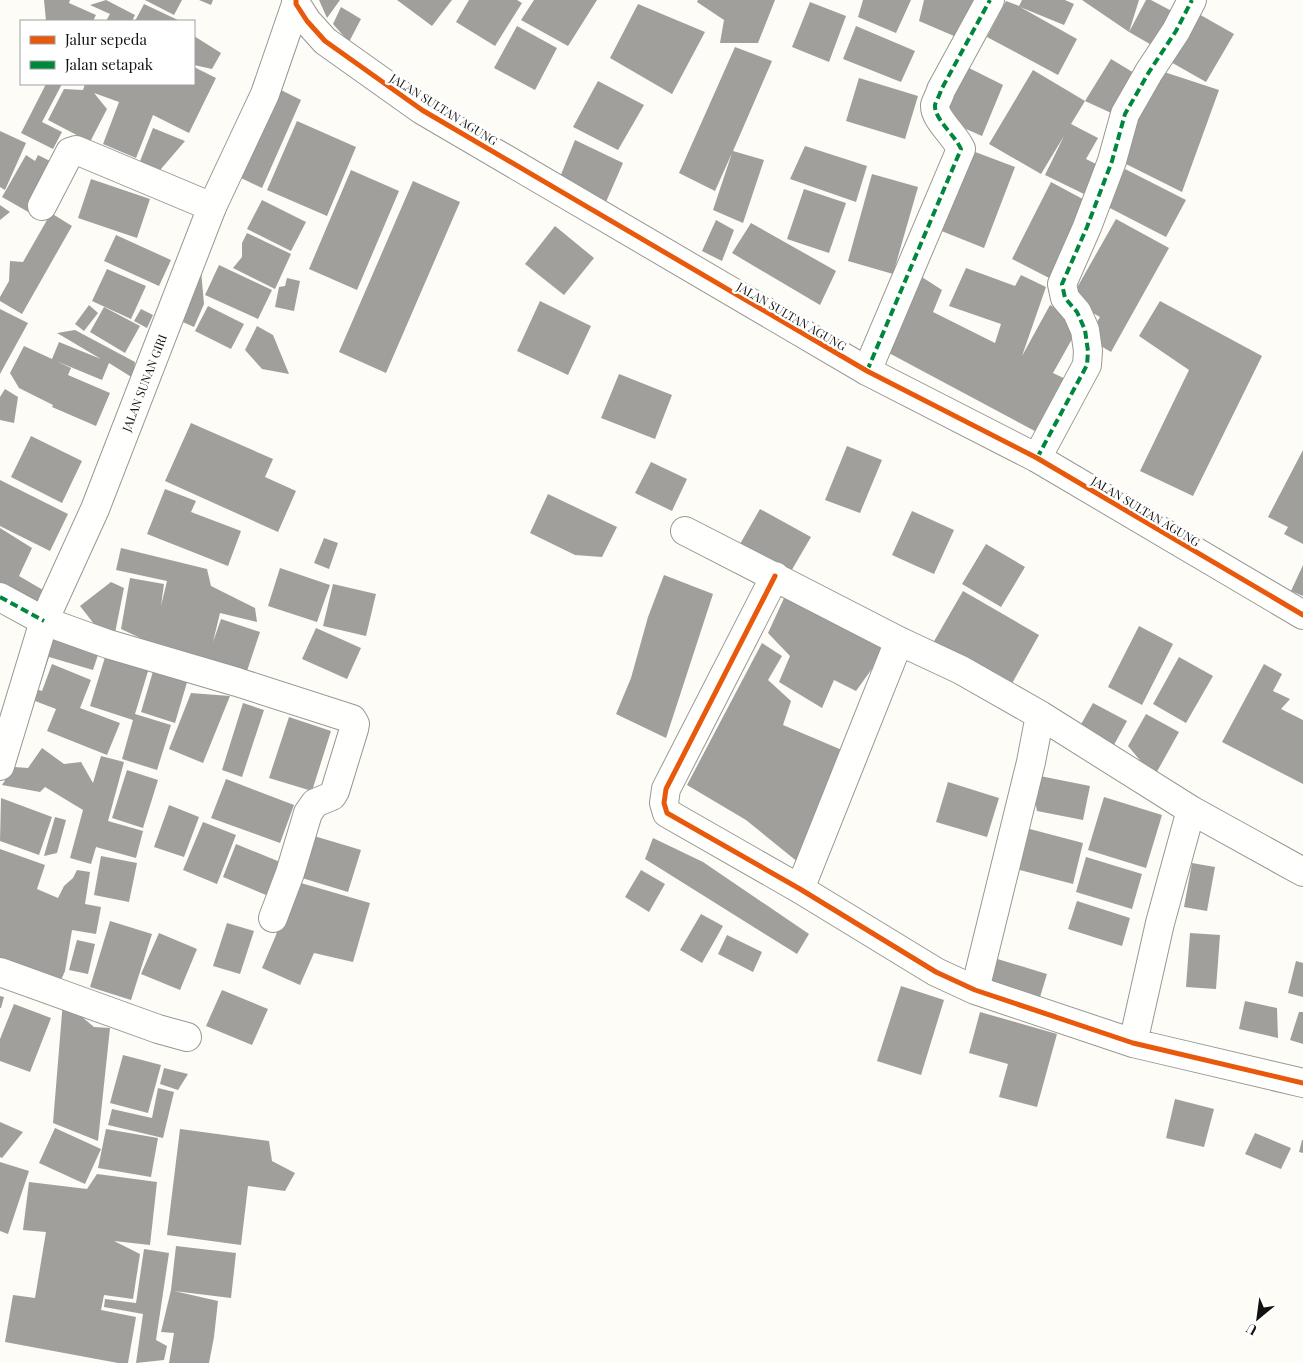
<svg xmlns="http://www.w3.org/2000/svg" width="1303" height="1363" viewBox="0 0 1303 1363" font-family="'Playfair Display',serif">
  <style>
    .building { fill: #a19f9c }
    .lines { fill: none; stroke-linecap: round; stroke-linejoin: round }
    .minor-casing { stroke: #979795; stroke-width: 30 }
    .tertiary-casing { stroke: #979795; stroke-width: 30 }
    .minor { stroke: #fffffe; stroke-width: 28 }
    .tertiary { stroke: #fffffe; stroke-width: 28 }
    .quiet { stroke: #00873e; stroke-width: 4; stroke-dasharray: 8 4; stroke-linecap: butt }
    .cycleway-casing { stroke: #fff; stroke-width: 8 }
    .cycleway { stroke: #e8590c; stroke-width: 5 }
    .labels { text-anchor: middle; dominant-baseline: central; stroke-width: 5; stroke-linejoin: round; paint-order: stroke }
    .street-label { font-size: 12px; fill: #111; stroke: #fff }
  </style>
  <rect width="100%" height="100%" fill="#fdfcf7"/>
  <path class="building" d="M44 0H70L69 3 96 15 93 21H46Z
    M106 0 135 15 132 21H106L110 14 90 5Z
    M145 0H182L174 15Z
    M199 0H213L211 5Z
    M319 0H340L327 18Z
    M397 0H452L432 26Z
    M469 0H517L522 3 495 46 456 22Z
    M534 0H597L568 46 521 20Z
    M698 0H775L758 43H720L724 20 697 2Z
    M863 0H911L896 33 858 17Z
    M924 0H974L968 42 919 21Z
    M1022 0H1065L1074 4 1064 25 1020 7 1077 39 1058 75 987 37 1006 1 1019 6Z
    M1082 0H1139L1129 32Z
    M1146 0H1151L1181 16 1162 51 1129 32Z
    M810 2 846 16 829 62 792 47Z
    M144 4 180 21H135Z
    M638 4 705 32 672 94 610 58Z
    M341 7 361 19 349 42 333 24Z
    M1197 13 1234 34 1206 82 1169 61Z
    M517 26 557 48 535 90 494 68Z
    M856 26 915 51 901 82 843 59Z
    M194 36 221 53 212 69 194 65Z
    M735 47 772 61 733 151 764 160 743 223 713 210 732 153 715 191 679 173Z
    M1111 59 1144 79 1120 117 1085 101 1071 124 1098 138 1086 159 1100 166 1084 194 1045 175 1064 136 1041 174 989 144 1033 70 1085 101Z
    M961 64 1003 85 982 136 943 119Z
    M194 67 216 78 189 133 153 115 136 158 103 144 119 102 94 93 107 109 90 142 48 120 64 89 83 90 85 84H194Z
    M1152 68 1219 90 1182 192 1120 161Z
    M859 78 918 96 905 139 846 121Z
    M598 81 644 105 618 150 573 127Z
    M46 84H62L42 122 62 132 53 149 21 133Z
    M279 89 301 100 262 188 239 177Z
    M297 121 356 147 327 216 267 190Z
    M153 128 185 141 155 176 137 169Z
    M0 131 26 143 5 190 0 187Z
    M575 140 623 163 606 202 560 177Z
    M805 146 867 166 856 202 790 179Z
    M970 150 1015 167 984 248 939 230Z
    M26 155 35 161 38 155 58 165 30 213 2 197Z
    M1125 169 1186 200 1166 237 1106 206Z
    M351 170 399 191 357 290 309 269Z
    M872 174 918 187 893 274 848 261Z
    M91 179 150 199 137 238 78 218Z
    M413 181 460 202 386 373 339 352Z
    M1051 182 1092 204 1055 281 1012 259Z
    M804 189 846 203 829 253 787 239Z
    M262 200 306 222 291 251 247 229Z
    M0 205 10 212 0 220Z
    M51 213 72 226 22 314 0 301V297L9 281 10 261 23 262Z
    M1116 219 1169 248 1111 352 1087 338 1100 317 1070 300Z
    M716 220 734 230 722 261 702 251Z
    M751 223 836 271 820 305 732 253Z
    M555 226 594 258 564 295 525 264Z
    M247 233 291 254 275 289 233 268 242 257V243Z
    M116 235 171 260 159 286 104 261Z
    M200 259 204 304 194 327 174 318Z
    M219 265 272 290 258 319 205 295Z
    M966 268 1015 286 1021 275 1046 287 1022 356 1050 305 1081 323 1053 373 1076 384 1046 437 887 352 911 270 942 290 933 312 995 343 1001 324 949 306Z
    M107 269 146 286 131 319 92 301Z
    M287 278 300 281 294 311 275 307 279 287 285 286Z
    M540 301 591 326 568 375 517 351Z
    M1160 301 1262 356 1193 496 1140 471 1189 370 1139 336Z
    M89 305 98 313 84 331 75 324Z
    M208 306 244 324 231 349 195 331Z
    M104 307 140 326 125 353 90 332Z
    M0 309 28 323 0 374Z
    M141 309 153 315 147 328 134 321Z
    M257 326 273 335 289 374 262 369 245 350Z
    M75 330 135 362 133 378 109 363 102 380 56 361 71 368 68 375 110 393 96 426 52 407 53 405 19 388 10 373 24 346 52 359 59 342 101 359 57 333Z
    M619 374 672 395 655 439 601 418Z
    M5 389 18 397 14 423 0 420V397Z
    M191 423 273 459 265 477 296 491 278 532 165 481Z
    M31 436 82 461 62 503 11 477Z
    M847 446 882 460 860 513 825 500Z
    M1303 450V544L1284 534 1288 527 1268 517Z
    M651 462 687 479 672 511 635 493Z
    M0 480 68 514 50 551 0 526Z
    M165 489 196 501 191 512 241 531 228 566 147 534Z
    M548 494 617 527 602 557 575 555 530 533Z
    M760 509 811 537 790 573 740 544Z
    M912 511 954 530 934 574 892 555Z
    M0 528 32 548 19 576 43 590 34 609 0 590Z
    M324 538 338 543 329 569 314 563Z
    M986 544 1025 567 1001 607 962 584Z
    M121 548 207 569 211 586 255 608 257 622 220 613 213 642 221 619 260 632 247 671 210 659 207 669 121 629 130 578 164 584 161 606 167 581 116 570Z
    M1303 565V596L1291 591Z
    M280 568 330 585 317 622 268 606Z
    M664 575 713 594 666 738 616 714 631 678 648 617Z
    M111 582 124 588 115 633 98 629 80 606Z
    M333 584 376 594 366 636 323 626Z
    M963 591 1039 635 1010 687 933 643Z
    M785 596 887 648 856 691 834 680 822 708 779 682 790 656 768 633Z
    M1139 626 1173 644 1142 705 1108 687Z
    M316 628 361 648 347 679 302 659Z
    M49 638 102 643 93 670 49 657 40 685 35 683Z
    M762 643 782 656 768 680 791 701 783 725 842 750 799 863 746 820 687 785Z
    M106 654 149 668 135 714 171 725 157 770 122 759 133 720 90 706Z
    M1179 657 1213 676 1186 723 1153 704Z
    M52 664 91 680 80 708 120 723 107 755 47 731 56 709 35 701 30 687 42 691Z
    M1264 664 1282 674 1273 691 1290 699 1281 709 1303 720V784L1222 742Z
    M154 668 188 679 175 723 141 712Z
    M191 693 230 696 203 763 169 749Z
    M243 703 264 710 242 777 222 770Z
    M1093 703 1127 721 1109 754 1075 735Z
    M1146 714 1179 732 1154 777 1128 746Z
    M289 717 331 731 312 791 269 778Z
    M42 748 64 764 81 762 93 783 101 756 124 762 108 821 143 831 136 858 96 847 91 864 70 858 83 810 45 787 40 792 2 785 14 767 28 768Z
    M127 770 158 780 143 828 112 818Z
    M1030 774 1090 786 1083 820 1037 811Z
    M226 779 294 805 280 843 211 818Z
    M948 782 999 798 987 837 936 822Z
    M1104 797 1162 815 1146 868 1088 850Z
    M1 798 52 817 39 855 0 841Z
    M169 805 199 817 184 857 154 847Z
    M55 817 66 820 57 853 44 856Z
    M203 822 236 835 217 884 183 870Z
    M1026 828 1083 843 1073 884 1016 869Z
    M314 836 361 850 348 892 302 878Z
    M653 838 703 862 809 934 797 954 645 859Z
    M236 844 280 862 266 895 223 877Z
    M0 849 45 865 37 889 58 898 64 886 73 878 77 870 90 872 85 904 101 907 96 934 72 930 65 971 58 987 0 962Z
    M101 856 137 863 129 902 94 895Z
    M1086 857 1142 874 1132 909 1076 892Z
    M1192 863 1215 867 1207 911 1184 907Z
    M641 870 665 884 649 912 625 897Z
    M294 881 370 903 353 962 314 953 300 985 262 968 276 935Z
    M1077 901 1130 918 1122 946 1068 929Z
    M701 914 723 926 702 963 680 950Z
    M110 921 152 934 131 1000 90 987Z
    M227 923 254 931 240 974 213 966Z
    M159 933 197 949 180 990 141 974Z
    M1190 933 1220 935 1216 989 1186 987Z
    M727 935 762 952 753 972 718 954Z
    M77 940 95 944 88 974 69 970Z
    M991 957 1047 974 1037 1007 981 989Z
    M1296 961 1303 963V997L1288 993Z
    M901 986 944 1000 921 1075 877 1061Z
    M222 990 268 1009 252 1045 206 1026Z
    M0 996 4 997 1 1008H0Z
    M63 1001 94 1027 110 1028 98 1141 53 1123Z
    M1245 1001 1277 1008 1278 1038 1239 1029Z
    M14 1004 51 1018 30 1072 0 1061V1039Z
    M980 1012 1057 1034 1037 1107 999 1097 1008 1064 969 1053Z
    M1299 1012H1303V1044L1290 1040Z
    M123 1055 161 1065 148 1113 110 1103Z
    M164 1068 188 1074 178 1090 160 1084Z
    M158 1088 174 1092 163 1138 108 1125 112 1109 152 1118Z
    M1175 1099 1214 1109 1204 1147 1166 1138Z
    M0 1122 23 1132 2 1158 0 1157Z
    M55 1128 101 1149 85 1184 39 1163Z
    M106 1129 158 1138 151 1177 98 1168Z
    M180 1129 269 1141 272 1161 295 1173 285 1191 248 1186 241 1245 167 1235Z
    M1255 1133 1291 1148 1281 1169 1245 1154Z
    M1302 1140H1303V1153L1299 1152Z
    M0 1162 29 1171 8 1234 0 1231Z
    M97 1174 157 1182 150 1245 114 1241 140 1254 133 1299 104 1295 101 1310 136 1317 128 1363H118L5 1342 13 1295 35 1298 46 1232 23 1230 29 1182 87 1189Z
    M176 1246 236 1253 231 1298 174 1291 218 1301 214 1337 209 1363H169L174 1333 161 1332 171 1290Z
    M144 1249 169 1253 156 1340 167 1346 164 1360 136 1363 143 1314 104 1307 105 1299 136 1303Z"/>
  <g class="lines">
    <defs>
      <path id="minor" d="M42 206 70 152 76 150 212 207
        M867 371 961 149C955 135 934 119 935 105 936 101 940 95 941 90L990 0
        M1037 458 1087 365 1088 351 1085 330 1077 312 1065 298 1062 284 1087 227 1112 161 1125 114 1149 72 1176 31 1192 0
        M685 531 899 641 961 670 1040 715 1191 810 1303 872
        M775 576 666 789 664 803 667 813 800 889 936 972 975 990 1133 1043 1303 1083
        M0 597 44 621 108 644 237 682 352 719 355 724 354 729 335 791 332 796 315 803 308 813 290 873 273 918
        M800 889 899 641
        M0 972 158 1029 187 1037
        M975 990 1031 762 1040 715
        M1133 1043 1160 923 1191 810"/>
      <g id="tertiary">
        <path d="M296 0V4L307 21 325 41 422 110 867 371 1037 458 1303 615"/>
        <path id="s1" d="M0 766 44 621 95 509 212 207 265 94 296 4"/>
      </g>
    </defs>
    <use href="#minor" class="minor-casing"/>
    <use href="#tertiary" class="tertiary-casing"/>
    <use href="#minor" class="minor"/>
    <use href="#tertiary" class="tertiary"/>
    <path class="quiet" d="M867 371 961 149C955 135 934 119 935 105 936 101 940 95 941 90L990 0
      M1037 458 1087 365 1088 351 1085 330 1077 312 1065 298 1062 284 1087 227 1112 161 1125 114 1149 72 1176 31 1192 0
      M0 597 44 621"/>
    <defs>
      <path id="cycleway" d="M296 0V4L307 21 325 41 422 110 867 371 1037 458 1303 615
        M775 576 666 789 664 803 667 813 800 889 936 972 975 990 1133 1043 1303 1083"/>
    </defs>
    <use href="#cycleway" class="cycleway-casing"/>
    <use href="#cycleway" class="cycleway"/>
  </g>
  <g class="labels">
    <g class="street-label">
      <text transform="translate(444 109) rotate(32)">JALAN SULTAN AGUNG</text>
      <text transform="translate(792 316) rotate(30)">JALAN SULTAN AGUNG</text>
      <text stroke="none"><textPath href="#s1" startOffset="410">JALAN SUNAN GIRI</textPath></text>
      <text transform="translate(1146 511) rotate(31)">JALAN SULTAN AGUNG</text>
    </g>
  </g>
  <rect x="20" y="20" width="175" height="65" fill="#ffffff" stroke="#a0a0a0"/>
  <rect x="30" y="36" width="25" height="8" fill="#e8590c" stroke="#a0a0a0"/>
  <text x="65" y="45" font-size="15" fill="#111111">Jalur sepeda</text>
  <rect x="30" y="61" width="25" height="8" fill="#00873e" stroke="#a0a0a0"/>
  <text x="65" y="70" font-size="15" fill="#111111">Jalan setapak</text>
  <g transform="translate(1258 1318) rotate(209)" stroke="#ffffff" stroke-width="4" paint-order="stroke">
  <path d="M0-4L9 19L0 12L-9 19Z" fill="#111111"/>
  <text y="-8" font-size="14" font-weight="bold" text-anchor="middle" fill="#111111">U</text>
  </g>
</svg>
